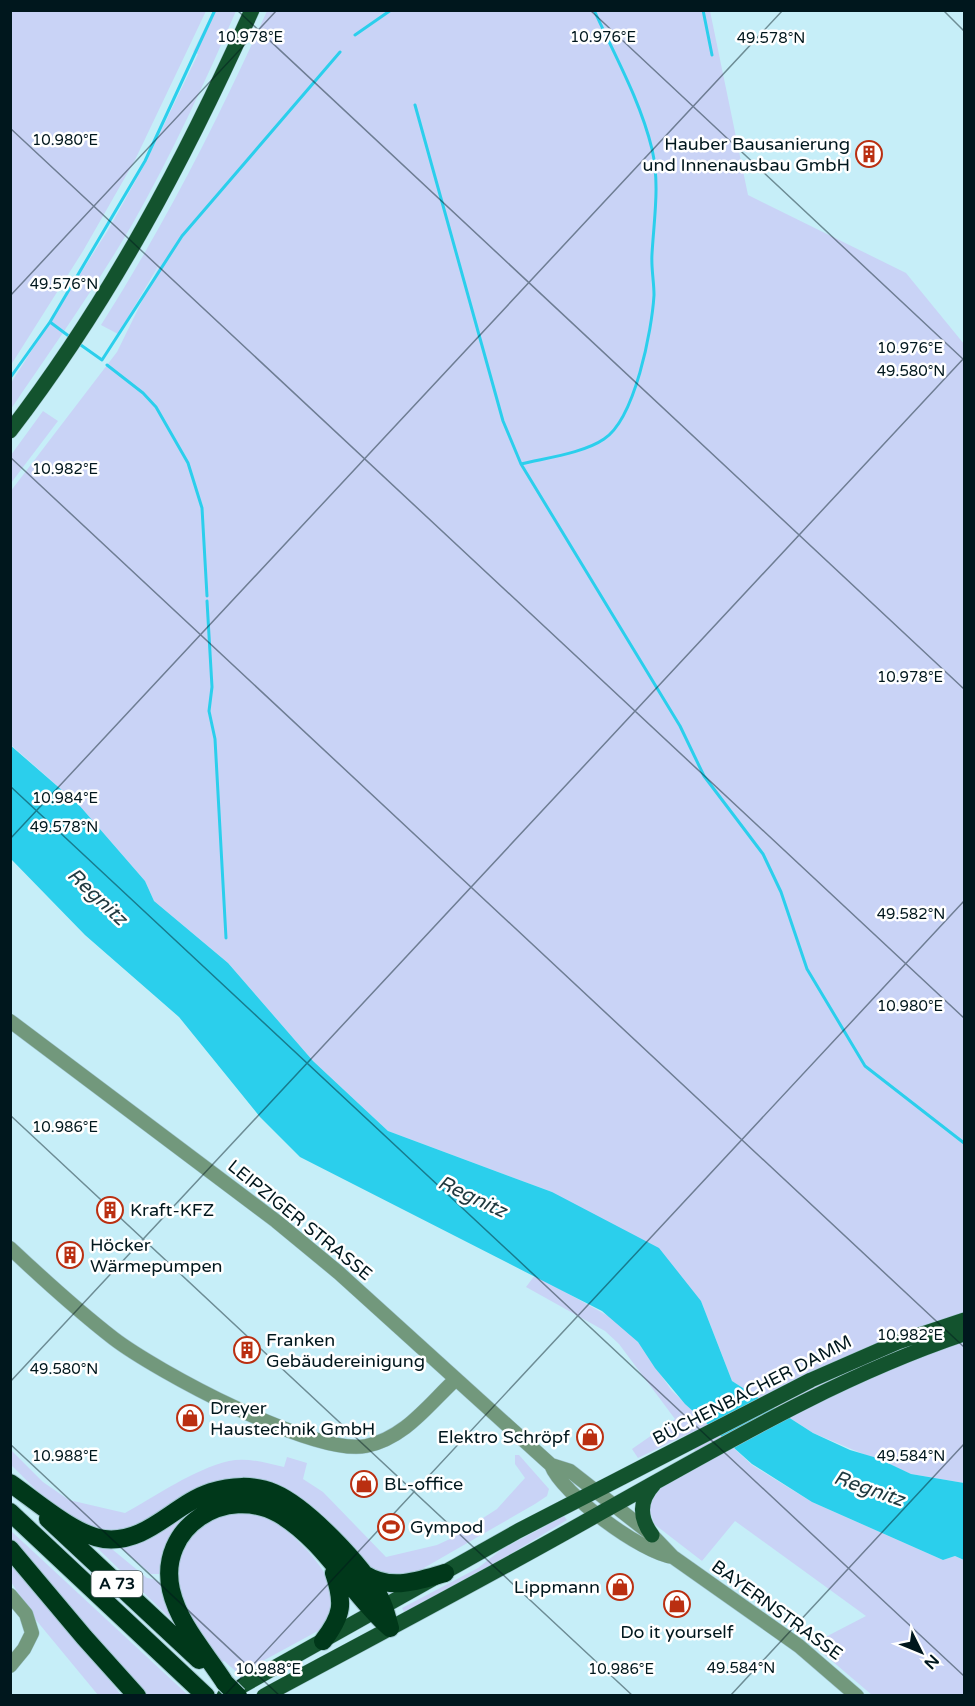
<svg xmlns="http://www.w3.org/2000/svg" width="975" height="1706" viewBox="0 0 975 1706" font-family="'Varela Round',sans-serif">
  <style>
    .green { fill: #c9d3f6 }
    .water { fill: #2bcfec }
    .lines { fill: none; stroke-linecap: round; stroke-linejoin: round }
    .stream { stroke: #2bcfec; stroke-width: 3 }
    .minor-casing { stroke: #a2c7d1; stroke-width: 15 }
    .major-casing { stroke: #a2c7d1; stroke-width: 16 }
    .highway-casing { stroke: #a2c7d1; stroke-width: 20 }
    .minor { stroke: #72987c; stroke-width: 14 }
    .major { stroke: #13532e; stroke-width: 15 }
    .highway { stroke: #00381a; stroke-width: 18 }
    .highway-bridge-casing { stroke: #a2c7d1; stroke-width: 20; stroke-linecap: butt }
    .highway-bridge { stroke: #00381a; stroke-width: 18 }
    .ticks { fill: none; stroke: #00171d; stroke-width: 1.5; stroke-opacity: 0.45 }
    .labels { text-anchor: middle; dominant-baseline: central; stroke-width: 5; stroke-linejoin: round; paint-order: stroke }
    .shield { fill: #fff; stroke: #4c5d61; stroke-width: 1.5 }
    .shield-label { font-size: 16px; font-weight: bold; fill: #00171d }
    .poi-label { font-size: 18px; fill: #00171d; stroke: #fff; text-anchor: start }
    .street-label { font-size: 18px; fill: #00171d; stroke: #fff }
    .water-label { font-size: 20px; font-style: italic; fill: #213a40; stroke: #fff }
    .ticks-label { font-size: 15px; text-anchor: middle; fill: #00171d; stroke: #fff; stroke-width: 5; stroke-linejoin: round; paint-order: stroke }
  </style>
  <rect width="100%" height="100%" fill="#c6eef8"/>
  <path class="green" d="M11 10 206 11 135 160 83 251 11 365Z
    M213 11H236C205 82 172 154 133 223 96 287 52 348 11 409V383L108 230 146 162 198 54 193 52Z
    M267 11H710L748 195 906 273 964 344V1483L911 1474 813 1433 732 1381 701 1301 552 1192 388 1131 313 1061 228 963 154 901 145 881 79 805 11 745 10 492 117 352 162 260 118 334 101 325C165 224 218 120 267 11Z
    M43 411 58 421 11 483V455Z
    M535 1275 617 1321 638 1342 672 1391 752 1465 812 1502 943 1560 955 1556 964 1560V1695H872L812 1644 866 1616 735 1521 702 1561 654 1524 648 1504 657 1490 702 1464 686 1435 638 1458 632 1449 675 1419 619 1344 605 1331 526 1287Z
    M10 1449 43 1482 69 1500 125 1513C158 1495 192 1470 229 1461 247 1457 266 1463 284 1467L287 1457 307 1463 303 1479 323 1492 386 1557 437 1545 452 1538 497 1509 525 1478 515 1464V1455H519L549 1489 547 1496 535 1504 410 1576 372 1572 261 1483C228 1495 128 1540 98 1531 63 1520 36 1489 11 1465Z
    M215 1501 164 1574H151L120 1547 199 1503Z
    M260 1511C294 1535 321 1558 337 1597L327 1626 239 1674 224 1661 220 1663 213 1656 175 1587 183 1541 219 1512Z
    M564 1516 567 1520 477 1574 404 1612 402 1608 478 1568 502 1549Z
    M10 1530 188 1695H146L11 1541Z
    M93 1544 107 1545 147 1578 153 1579 166 1587 175 1623Z
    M11 1562 112 1683 121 1695H98L36 1620 11 1582Z"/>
  <path class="water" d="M10 745 79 805 145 881 154 901 228 963 313 1061 388 1131 552 1192 659 1248 701 1301 732 1381 813 1433 850 1450 877 1458 911 1474 964 1483V1560L955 1556 943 1560 812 1502 752 1464 685 1404 655 1368 638 1342 602 1311 300 1157 260 1117 179 1017 85 935 11 859Z"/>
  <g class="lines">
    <path class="stream" d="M703 10 712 55
      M355 35 391 10
      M415 105 503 421 521 464 680 726 704 776 763 854 781 892 807 969 865 1066 964 1143
      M50 322 145 161 215 10
      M78 343 102 360
      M102 360 182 236 340 52
      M107 365 143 393 156 407 188 463 202 508 207 596
      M10 378 50 322 70 337
      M521 464C545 458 584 453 604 439 635 419 652 330 654 295 654 281 651 268 652 254 654 219 660 184 652 149 640 100 615 56 594 10
      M207 601 212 687 209 711 215 739 226 938"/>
    <defs>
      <path id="minor" d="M10 1021 276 1221 339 1273 551 1465C562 1494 642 1553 673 1557
        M10 1248C43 1279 77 1310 113 1338 156 1371 314 1456 366 1446 405 1438 428 1405 456 1379
        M551 1465 570 1471 652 1535 673 1557 799 1646 857 1696
        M10 1595 26 1614 32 1633 24 1649 10 1666"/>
      <path id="major" d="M10 431C110 301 185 159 252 10
        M652 1535C639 1518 639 1500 654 1484
        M224 1696 518 1531 811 1380 898 1342 964 1320
        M264 1696C375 1636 486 1578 595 1516 716 1449 833 1378 964 1334"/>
      <path id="highway" d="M10 1483C35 1500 74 1535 104 1539 147 1544 174 1504 211 1492 230 1486 254 1484 274 1493 307 1507 362 1565 380 1598 385 1607 387 1618 390 1628
        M10 1512 206 1696
        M48 1519 199 1660
        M10 1549 84 1637 137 1696
        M364 1574C391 1591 417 1581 445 1573
        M323 1641C343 1615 344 1603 334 1573
        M225 1683C206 1653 179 1625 171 1590 157 1527 226 1484 279 1514 325 1541 351 1594 390 1628"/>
    </defs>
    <use href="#minor" class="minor-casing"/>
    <use href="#major" class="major-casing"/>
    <use href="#highway" class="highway-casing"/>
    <use href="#minor" class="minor"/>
    <use href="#major" class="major"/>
    <use href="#highway" class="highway"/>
    <defs>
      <path id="highway-bridge" d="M225 1683 238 1696"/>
    </defs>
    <use href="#highway-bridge" class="highway-bridge-casing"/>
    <use href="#highway-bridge" class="highway-bridge"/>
  </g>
  <path class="ticks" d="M237 10 964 689M590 10 964 360M943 10 964 31M10 128 964 1018M10 296 277 10M10 457 964 1347M10 786 964 1676M10 839 783 10M10 1115 633 1696M10 1382 964 358M10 1444 280 1696M224 1696 964 901M730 1696 964 1444"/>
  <defs>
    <symbol id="building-ring" viewBox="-11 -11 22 22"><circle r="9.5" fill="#fff" stroke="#ba2f11" stroke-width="1.5"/><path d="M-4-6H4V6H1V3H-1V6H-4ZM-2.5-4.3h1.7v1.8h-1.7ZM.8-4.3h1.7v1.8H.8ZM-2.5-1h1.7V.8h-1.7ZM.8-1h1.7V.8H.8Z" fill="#ba2f11"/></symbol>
    <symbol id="shop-ring" viewBox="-11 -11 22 22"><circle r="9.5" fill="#fff" stroke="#ba2f11" stroke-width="1.5"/><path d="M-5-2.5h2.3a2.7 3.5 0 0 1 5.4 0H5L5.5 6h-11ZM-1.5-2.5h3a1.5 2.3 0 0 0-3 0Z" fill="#ba2f11"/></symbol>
    <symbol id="stadium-ring" viewBox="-11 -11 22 22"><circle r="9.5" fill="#fff" stroke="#ba2f11" stroke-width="1.5"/><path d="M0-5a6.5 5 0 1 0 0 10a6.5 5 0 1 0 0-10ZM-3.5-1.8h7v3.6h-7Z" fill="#ba2f11"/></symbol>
  </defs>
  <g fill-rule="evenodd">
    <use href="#building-ring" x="854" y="139" width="30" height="30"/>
    <use href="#building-ring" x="95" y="1195" width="30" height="30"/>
    <use href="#building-ring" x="55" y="1240" width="30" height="30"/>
    <use href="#building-ring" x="232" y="1335" width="30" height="30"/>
    <use href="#shop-ring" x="175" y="1403" width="30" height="30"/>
    <use href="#shop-ring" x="575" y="1422" width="30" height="30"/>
    <use href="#shop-ring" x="349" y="1469" width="30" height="30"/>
    <use href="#stadium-ring" x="376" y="1512" width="30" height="30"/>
    <use href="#shop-ring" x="605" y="1572" width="30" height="30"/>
    <use href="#shop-ring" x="662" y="1589" width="30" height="30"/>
  </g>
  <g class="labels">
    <rect class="shield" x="91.5" y="1571" width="51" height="26" rx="4.5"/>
    <g class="shield-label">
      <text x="117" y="1584">A 73</text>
    </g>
    <g class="poi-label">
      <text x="850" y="144" text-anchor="end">Hauber Bausanierung<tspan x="850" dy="21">und Innenausbau GmbH</tspan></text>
      <text x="130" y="1210">Kraft-KFZ</text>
      <text x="90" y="1245">Höcker<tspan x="90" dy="21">Wärmepumpen</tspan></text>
      <text x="266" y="1340">Franken<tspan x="266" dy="21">Gebäudereinigung</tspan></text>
      <text x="210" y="1408">Dreyer<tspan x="210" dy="21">Haustechnik GmbH</tspan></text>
      <text x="570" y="1437" text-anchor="end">Elektro Schröpf</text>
      <text x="384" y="1484">BL-office</text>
      <text x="410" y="1527">Gympod</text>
      <text x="600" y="1587" text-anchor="end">Lippmann</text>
      <text x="677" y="1632" text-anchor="middle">Do it yourself</text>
    </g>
    <g class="street-label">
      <text transform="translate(300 1220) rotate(39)">LEIPZIGER STRASSE</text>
      <text transform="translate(752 1390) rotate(-27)">BÜCHENBACHER DAMM</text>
      <text transform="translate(777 1610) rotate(36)">BAYERNSTRASSE</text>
    </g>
    <g class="water-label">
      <text transform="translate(97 897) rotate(43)">Regnitz</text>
      <text transform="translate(472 1197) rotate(25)">Regnitz</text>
      <text transform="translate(869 1489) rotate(19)">Regnitz</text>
    </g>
  </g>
  <g class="ticks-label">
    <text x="250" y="42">10.978°E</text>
    <text x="603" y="42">10.976°E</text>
    <text x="771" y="43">49.578°N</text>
    <text x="65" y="145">10.980°E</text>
    <text x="64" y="289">49.576°N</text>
    <text x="910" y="353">10.976°E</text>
    <text x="911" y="376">49.580°N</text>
    <text x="65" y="474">10.982°E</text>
    <text x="910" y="682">10.978°E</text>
    <text x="65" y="803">10.984°E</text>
    <text x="64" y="832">49.578°N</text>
    <text x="911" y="919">49.582°N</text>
    <text x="910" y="1011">10.980°E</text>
    <text x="65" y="1132">10.986°E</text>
    <text x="910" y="1340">10.982°E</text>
    <text x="64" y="1374">49.580°N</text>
    <text x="65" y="1461">10.988°E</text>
    <text x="911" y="1461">49.584°N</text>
    <text x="741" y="1673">49.584°N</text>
    <text x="268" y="1674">10.988°E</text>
    <text x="621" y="1674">10.986°E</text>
  </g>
  <rect width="975" height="1706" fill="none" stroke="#00171d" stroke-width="24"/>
  <g transform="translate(921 1652) rotate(133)" stroke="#ffffff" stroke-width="4.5" paint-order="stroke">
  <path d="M0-4.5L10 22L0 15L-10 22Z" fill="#00171d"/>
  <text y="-9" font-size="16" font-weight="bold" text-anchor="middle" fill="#00171d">N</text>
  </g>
</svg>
